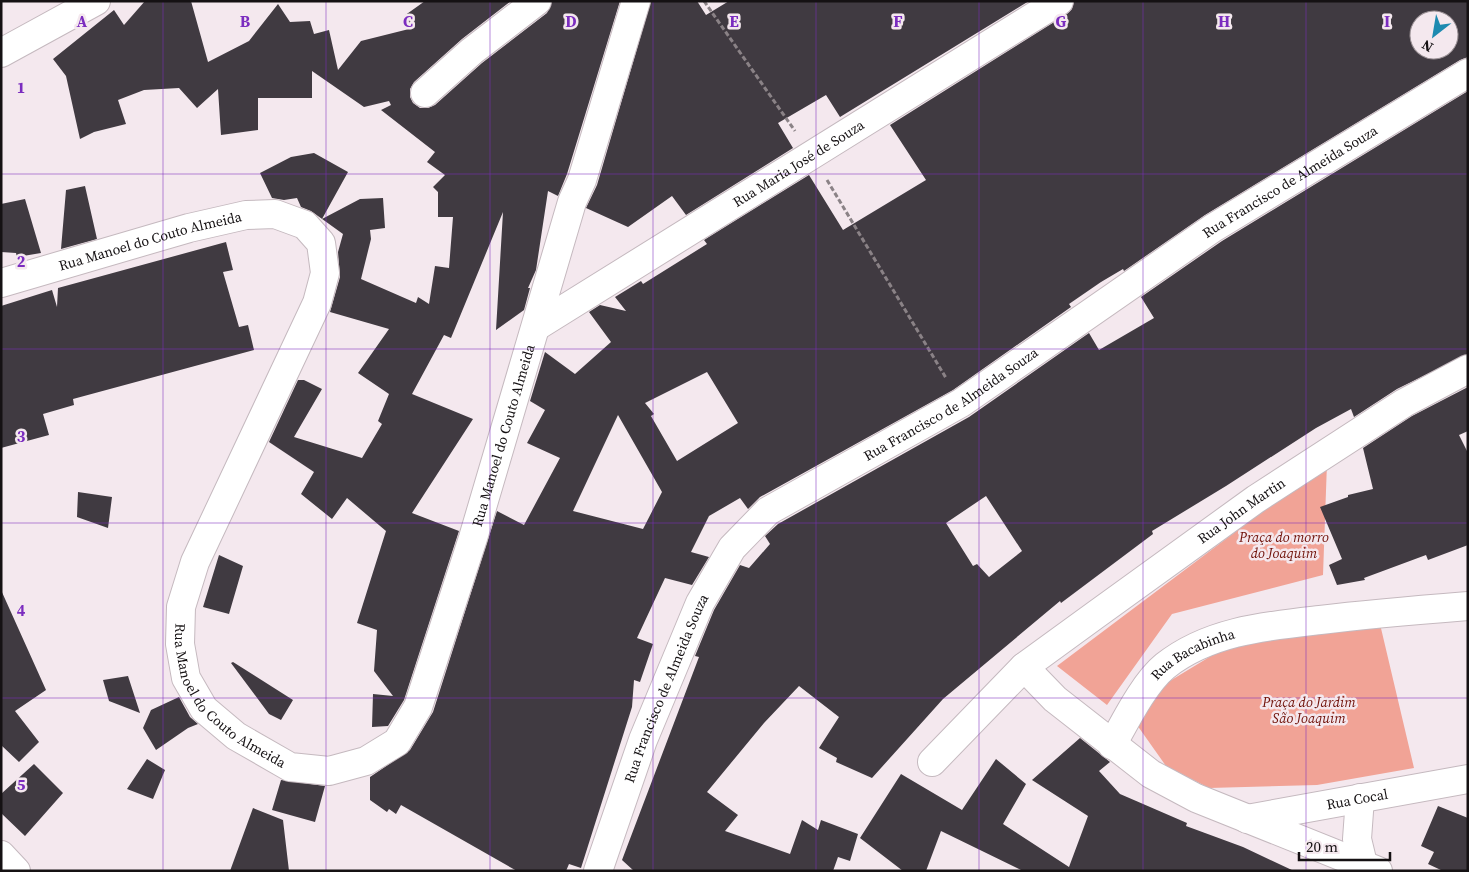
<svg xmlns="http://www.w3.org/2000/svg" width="1469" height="872" viewBox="0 0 1469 872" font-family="'Source Serif 4',serif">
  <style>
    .green { fill: #f1a396 }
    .building { fill: #403a41; fill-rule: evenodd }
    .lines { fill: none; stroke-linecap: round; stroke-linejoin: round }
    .minor-casing { stroke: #c5b9bf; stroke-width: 30 }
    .secondary-casing { stroke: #c5b9bf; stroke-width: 30 }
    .path { stroke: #8a8286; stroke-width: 3; stroke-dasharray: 5 2.5; stroke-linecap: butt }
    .minor { stroke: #fff; stroke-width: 28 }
    .secondary { stroke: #fff; stroke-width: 28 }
    .grid { fill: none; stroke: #7b2cbf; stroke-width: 1; stroke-opacity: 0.55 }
    .labels { text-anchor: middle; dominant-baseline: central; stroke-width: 5; stroke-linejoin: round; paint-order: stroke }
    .street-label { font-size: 14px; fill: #151113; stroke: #f4e8ee }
    .park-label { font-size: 14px; font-style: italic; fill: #701109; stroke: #f4e8ee }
    .grid-label { font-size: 16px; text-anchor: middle; font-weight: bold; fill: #7b2cbf; stroke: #f4e8ee; stroke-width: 5; stroke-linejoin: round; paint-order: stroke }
  </style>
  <rect width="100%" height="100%" fill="#f4e8ee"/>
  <path class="green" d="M1327 463 1323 575 1172 614 1107 705 1057 666Z
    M1380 624 1414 768 1317 785 1209 788 1166 766 1137 725 1155 690 1239 639Z"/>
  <path class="building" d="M145 1H191L208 62 249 41 278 4 290 22 310 21 314 34 329 30 338 70 361 41 413 28 404 16 425 1H511L462 39 414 82 410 89V97L413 103 420 108H428L435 105 482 63 547 13 552 1H620L567 174 558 196 548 191 536 270 528 288H530L524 310 496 330 503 212 451 338 444 335 412 394 473 419 412 513 459 531 404 700 388 726 372 727 373 694 393 696 374 671 377 630 357 623 386 531 347 498 332 519 301 494 314 472 269 442 298 380H304L322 389 294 437 362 458 382 424 378 421 389 394 358 373 389 329 330 312 340 277 338 252 343 234 311 211 301 207 297 198 284 200 272 198 260 173 291 157 314 153 348 172 322 219 360 199 383 198 385 228 370 230 371 239 361 279 416 303 418 297 429 304 435 266 449 268 453 217H438V192L433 187 445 175 427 162 435 152 381 110 391 105 389 101 364 107 312 71V98H258V130L221 135 218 89 197 108 179 88 144 90 118 100 126 124 94 132 80 139 66 76 53 59 114 10 124 25Z
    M651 1H697L706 15 729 1H1029L840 117 826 95 778 123 793 148 686 215 672 196 628 227 586 208 597 185Z
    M1074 1H1468V57L1460 60 1205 215 1124 271 1123 269 1101 282 1069 304 1071 307 953 390 760 497 748 509 740 498 709 516 691 552 709 557 692 585 665 578 637 638 653 644 640 682 634 680 632 707 581 868 569 864 566 871H517L401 805 396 814 389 809 387 812 370 800V777L410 750 433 712 497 511 524 525 560 458 527 443 545 410 530 401 545 352 575 374 611 342 589 312 600 305 626 311 615 297 641 281 643 284 707 244 704 240 809 175 843 230 926 180 890 125 1067 14 1072 9ZM1419 20H1449V50H1419ZM707 372 738 423 677 461 651 416 654 414 645 403ZM618 415 662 492 643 529 573 511Z
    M1468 91V354L1397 389 1354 417 1351 409 1316 428 1226 486 1152 531 1153 534 1061 603 1060 601 943 699 872 778 836 762 837 758 819 748 839 717 799 686 764 723 707 792 738 815 725 831 790 854 802 820 818 830 821 820 858 834 850 861 838 857 833 871H634L622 860 699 657 695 656 714 610 740 565 749 568 770 544 765 536 778 524 969 417 1089 333 1099 350 1154 318 1141 297 1222 241ZM986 496 1022 551 989 577 977 564 973 566 946 523Z
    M85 186 97 239 61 249 66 190Z
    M25 199 41 253 17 257 16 253 1 252V204Z
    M226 242 233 270 223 272 239 327 248 325 254 350 73 399 74 405 43 414 49 435 1 448V306L52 290 57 307 58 288Z
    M1468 387V431L1459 435 1468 453V545L1428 560 1426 555 1364 578 1365 580 1337 585 1329 565 1342 559 1320 507 1348 497V495L1373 489 1363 448 1412 416Z
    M78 492 112 497 108 528 77 517Z
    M219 555 243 566 229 614 203 607Z
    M1 590 46 690 15 711 39 742 19 762 1 745Z
    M233 662 293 700 281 720 269 714 231 663Z
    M128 676 140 713 109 701 103 680Z
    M179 697 190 717 198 724 188 728 156 750 143 728 151 710Z
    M1080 738 1110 762 1099 771 1120 794 1187 823 1186 826 1243 847 1294 871H1023L941 831 926 871H903L860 838 901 774 962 810 996 759 1026 784 1003 824 1069 867 1088 816 1032 780Z
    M147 759 165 770 153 799 127 789Z
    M34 764 63 793 25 836 1 813V794Z
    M281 780 325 786 315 822 272 810Z
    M1438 806 1468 818V871H1443L1428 864 1434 852 1421 846Z
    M253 808 283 820 289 871H230Z"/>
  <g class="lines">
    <defs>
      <g id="minor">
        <path d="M1 53 96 1"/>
        <path d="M425 93 472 51 537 1"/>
        <path id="s1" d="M1 283 189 228 246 215 275 214 305 225 321 243 325 273 317 303 195 562 181 607 180 644 186 678 204 709 236 736 290 767 329 771 366 761 397 742 418 707 473 538 572 202 582 180 636 1"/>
        <path id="s2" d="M537 326 1059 1"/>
        <path d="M1024 667 1055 699 1151 774 1196 798 1378 871"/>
        <path id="s3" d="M1112 745C1125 722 1144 683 1165 666 1209 631 1266 626 1320 620 1369 614 1418 610 1468 606"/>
        <path id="s4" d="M932 762 1024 667 1094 616 1256 499 1404 403 1468 369"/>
        <path d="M1360 798 1357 839 1363 864"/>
        <path id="s5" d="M1247 819 1468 779"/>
        <path id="s6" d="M598 871 643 740 700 603 732 548 768 511 961 403 1213 228 1468 73"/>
      </g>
      <path id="secondary" d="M1 855 16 871"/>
    </defs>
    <use href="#minor" class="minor-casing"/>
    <use href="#secondary" class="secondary-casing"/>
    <path class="path" d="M704 1 795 131
      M827 180 946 378"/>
    <use href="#minor" class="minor"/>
    <use href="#secondary" class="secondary"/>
  </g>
  <path class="grid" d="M163 1V871M326 1V871M490 1V871M653 1V871M816 1V871M979 1V871M1143 1V871M1306 1V871M1 174H1468M1 349H1468M1 523H1468M1 698H1468"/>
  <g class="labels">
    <g class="street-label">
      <text stroke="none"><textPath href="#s2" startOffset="308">Rua Maria José de Souza</textPath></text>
      <text stroke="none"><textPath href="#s6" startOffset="1020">Rua Francisco de Almeida Souza</textPath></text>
      <text stroke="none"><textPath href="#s1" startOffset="155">Rua Manoel do Couto Almeida</textPath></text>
      <text stroke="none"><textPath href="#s6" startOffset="614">Rua Francisco de Almeida Souza</textPath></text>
      <text stroke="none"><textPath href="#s1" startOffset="1385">Rua Manoel do Couto Almeida</textPath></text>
      <text stroke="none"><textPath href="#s4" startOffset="400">Rua John Martin</textPath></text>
      <text stroke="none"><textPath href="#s3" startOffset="126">Rua Bacabinha</textPath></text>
      <text stroke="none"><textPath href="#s6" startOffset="195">Rua Francisco de Almeida Souza</textPath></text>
      <text stroke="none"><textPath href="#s1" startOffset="845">Rua Manoel do Couto Almeida</textPath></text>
      <text stroke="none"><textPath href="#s5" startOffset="112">Rua Cocal</textPath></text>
    </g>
    <g class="park-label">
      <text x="1284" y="537">Praça do morro<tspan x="1284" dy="16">do Joaquim</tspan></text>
      <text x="1309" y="702">Praça do Jardim<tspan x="1309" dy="16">São Joaquim</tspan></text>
    </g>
  </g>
  <g class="grid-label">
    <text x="82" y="27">A</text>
    <text x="245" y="27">B</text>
    <text x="408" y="27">C</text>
    <text x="571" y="27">D</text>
    <text x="734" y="27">E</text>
    <text x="898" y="27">F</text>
    <text x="1061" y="27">G</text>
    <text x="1224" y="27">H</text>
    <text x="1387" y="27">I</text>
    <text x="21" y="93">1</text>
    <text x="21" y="267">2</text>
    <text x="21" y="442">3</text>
    <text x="21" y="616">4</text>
    <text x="21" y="790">5</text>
  </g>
  <rect width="1469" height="872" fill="none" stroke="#151113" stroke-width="5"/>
  <g transform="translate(1434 35) rotate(211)"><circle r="24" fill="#f4e8ee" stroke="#9b9296"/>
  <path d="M0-4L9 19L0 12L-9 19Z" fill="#1d8ab0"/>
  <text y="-8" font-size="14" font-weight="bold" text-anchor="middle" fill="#151113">N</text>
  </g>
  <path d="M1299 852v8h91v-8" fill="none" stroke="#151113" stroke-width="2.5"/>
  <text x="1306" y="852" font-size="15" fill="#151113" stroke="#f4e8ee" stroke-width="4" paint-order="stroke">20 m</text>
</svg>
